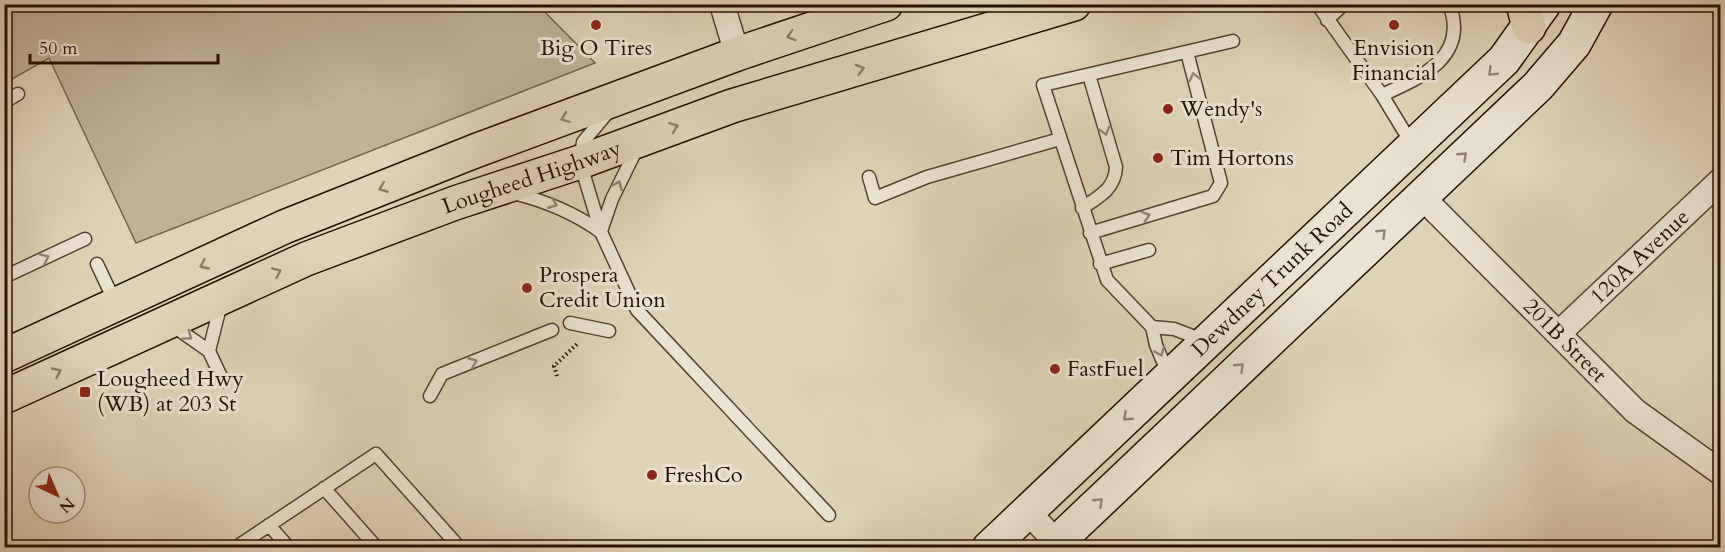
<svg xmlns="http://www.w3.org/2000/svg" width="1725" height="552" viewBox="0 0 1725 552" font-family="Cardo,serif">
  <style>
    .green { fill: #bfb399; stroke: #72624c; stroke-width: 1.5 }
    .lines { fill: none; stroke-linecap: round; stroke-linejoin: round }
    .service-casing { stroke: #54412e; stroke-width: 15 }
    .minor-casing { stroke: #54412e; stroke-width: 27 }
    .secondary-casing { stroke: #251000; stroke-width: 36 }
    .trunk-casing { stroke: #251000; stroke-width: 36 }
    .path { stroke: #251000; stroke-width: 4; stroke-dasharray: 1.5 3; stroke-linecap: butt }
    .service { stroke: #eae3d1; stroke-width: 12 }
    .minor { stroke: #eae3d1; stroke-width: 24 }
    .secondary { stroke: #eae3d1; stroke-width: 33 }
    .trunk { stroke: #dfd4b8; stroke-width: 33 }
    .oneway { stroke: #8b7c65 }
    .oneway2 { stroke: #918473 }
    .poi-dot { fill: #8f2418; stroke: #eae3d1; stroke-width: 2 }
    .labels { text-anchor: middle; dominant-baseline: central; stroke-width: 6; stroke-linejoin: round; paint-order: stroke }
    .poi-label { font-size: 22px; fill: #251000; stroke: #eae3d1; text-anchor: start }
    .street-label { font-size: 22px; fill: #251000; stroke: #eae3d1 }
  </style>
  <rect width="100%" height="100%" fill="#dfd4b8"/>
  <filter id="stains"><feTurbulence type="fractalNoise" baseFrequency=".00333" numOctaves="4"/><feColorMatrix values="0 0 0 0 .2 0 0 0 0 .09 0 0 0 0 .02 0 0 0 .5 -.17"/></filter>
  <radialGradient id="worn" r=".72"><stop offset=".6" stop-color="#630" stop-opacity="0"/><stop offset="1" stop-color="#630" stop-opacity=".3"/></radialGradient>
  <path class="green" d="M5 4 538 5 595 63 136 243 49 58 5 83Z"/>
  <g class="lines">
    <defs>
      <path id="service" d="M1317 4 1382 95 1413 146
        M1327 20 1344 4
        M1382 95C1420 78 1470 57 1449 4
        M4 102 18 94
        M609 111 583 142 580 162 601 232 637 310 829 515
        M869 177 875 198 927 177 1060 139
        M513 193C546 201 573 212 601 232
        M1082 208C1099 197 1115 189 1116 167L1089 75
        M601 231 612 199 637 148
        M1090 233 1213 196 1221 183 1187 52
        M97 264 115 302
        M1100 264 1149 250
        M4 277 85 239
        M570 323 609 331
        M172 325 209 351 223 381
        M1152 327 1174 329 1203 340
        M209 351 221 303
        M1169 376 1156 345 1152 327 1107 280 1043 85 1233 41
        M430 396 442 374 552 330
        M324 488 377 548
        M269 525 289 548
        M235 548 376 454 460 548"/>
      <g id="minor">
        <path d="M722 4 737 54"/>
        <path id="s1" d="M1421 196 1635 411 1720 472"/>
        <path id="s2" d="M1559 333 1720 181"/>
        <path d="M1027 511 1062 548"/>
      </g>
      <g id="secondary">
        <path id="s3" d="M989 548 1504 60 1544 4"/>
        <path d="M1051 548 1538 86 1574 44 1596 4"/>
      </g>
      <g id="trunk">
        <path d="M1523 4 1529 27"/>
        <path d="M4 356 284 227 475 151 737 54 886 4"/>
        <path id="s4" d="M4 397 306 259 455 203 580 162 732 106 1074 4"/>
      </g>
    </defs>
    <use href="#service" class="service-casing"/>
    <use href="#minor" class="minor-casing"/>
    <use href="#secondary" class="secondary-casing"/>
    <use href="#trunk" class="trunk-casing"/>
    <path class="path" d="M557 376 554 366 577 344"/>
    <use href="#service" class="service"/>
    <use href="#minor" class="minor"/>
    <use href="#secondary" class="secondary"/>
    <use href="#trunk" class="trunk"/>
  </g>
  <defs><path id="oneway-chevron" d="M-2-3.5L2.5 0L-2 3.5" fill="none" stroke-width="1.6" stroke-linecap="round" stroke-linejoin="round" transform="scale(1.5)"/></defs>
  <g class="oneway">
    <use href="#oneway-chevron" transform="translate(791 36) rotate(162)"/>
    <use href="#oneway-chevron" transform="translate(860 69) rotate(-16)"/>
    <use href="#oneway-chevron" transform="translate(565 118) rotate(160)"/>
    <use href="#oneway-chevron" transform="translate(674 127) rotate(-20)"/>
    <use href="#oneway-chevron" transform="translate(383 188) rotate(158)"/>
    <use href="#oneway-chevron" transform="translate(204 265) rotate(155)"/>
    <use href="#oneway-chevron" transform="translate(277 272) rotate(-24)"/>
    <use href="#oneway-chevron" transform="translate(57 372) rotate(-25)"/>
  </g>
  <g class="oneway2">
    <use href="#oneway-chevron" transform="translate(1492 72) rotate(136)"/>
    <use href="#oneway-chevron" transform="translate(1194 77) rotate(-104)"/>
    <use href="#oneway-chevron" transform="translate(1105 131) rotate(74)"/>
    <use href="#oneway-chevron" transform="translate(1463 156) rotate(-43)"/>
    <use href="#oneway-chevron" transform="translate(618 185) rotate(-65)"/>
    <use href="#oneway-chevron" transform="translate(553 204) rotate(22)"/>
    <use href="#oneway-chevron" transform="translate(1146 216) rotate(-17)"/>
    <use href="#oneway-chevron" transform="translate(1382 233) rotate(-44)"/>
    <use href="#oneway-chevron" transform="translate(45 258) rotate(-25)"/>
    <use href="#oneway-chevron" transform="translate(188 336) rotate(36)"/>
    <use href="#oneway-chevron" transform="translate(1160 352) rotate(68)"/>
    <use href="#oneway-chevron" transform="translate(473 362) rotate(-22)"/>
    <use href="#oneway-chevron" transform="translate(1240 367) rotate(-44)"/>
    <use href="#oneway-chevron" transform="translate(1127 417) rotate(137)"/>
    <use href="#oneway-chevron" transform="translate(1099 502) rotate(-44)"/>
  </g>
  <g class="poi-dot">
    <circle cx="596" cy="25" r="6"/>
    <circle cx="1394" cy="25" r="6"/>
    <circle cx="1168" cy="109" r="6"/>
    <circle cx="1158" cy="158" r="6"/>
    <circle cx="527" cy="288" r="6"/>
    <circle cx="1055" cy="369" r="6"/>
    <rect x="79" y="386" width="12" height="12" rx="3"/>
    <circle cx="652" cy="475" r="6"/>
  </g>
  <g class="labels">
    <g class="poi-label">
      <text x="596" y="48" text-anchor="middle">Big O Tires</text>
      <text x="1394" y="48" text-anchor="middle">Envision<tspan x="1394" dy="25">Financial</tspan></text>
      <text x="1180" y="109">Wendy's</text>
      <text x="1170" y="158">Tim Hortons</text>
      <text x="539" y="275">Prospera<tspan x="539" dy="25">Credit Union</tspan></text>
      <text x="1067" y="369">FastFuel</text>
      <text x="97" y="379">Lougheed Hwy<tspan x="97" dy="25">(WB) at 203 St</tspan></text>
      <text x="664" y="475">FreshCo</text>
    </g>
    <g class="street-label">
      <text stroke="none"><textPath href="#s4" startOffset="572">Lougheed Highway</textPath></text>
      <text stroke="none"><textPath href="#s2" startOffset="111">120A Avenue</textPath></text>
      <text stroke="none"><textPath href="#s3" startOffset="390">Dewdney Trunk Road</textPath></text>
      <text stroke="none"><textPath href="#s1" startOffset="204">201B Street</textPath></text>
    </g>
  </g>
  <rect width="1725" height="552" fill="none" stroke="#dfd4b8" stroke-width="24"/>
  <rect x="6" y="6" width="1713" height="540" fill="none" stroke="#251000" stroke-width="3"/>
  <rect x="12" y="12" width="1701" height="528" fill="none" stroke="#251000" stroke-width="1.5"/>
  <g transform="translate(57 495) rotate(136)"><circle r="28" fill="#eae3d1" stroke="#9b8f7d" stroke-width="1.5"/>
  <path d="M0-4.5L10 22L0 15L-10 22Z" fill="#8f2418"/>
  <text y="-9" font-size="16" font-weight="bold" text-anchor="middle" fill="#251000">N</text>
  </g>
  <path d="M30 54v9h188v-9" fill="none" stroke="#251000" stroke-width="3"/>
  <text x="39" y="54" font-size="18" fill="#251000" stroke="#eae3d1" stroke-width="4.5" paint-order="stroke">50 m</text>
  <rect width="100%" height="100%" filter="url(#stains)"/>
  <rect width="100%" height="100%" fill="url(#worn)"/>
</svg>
